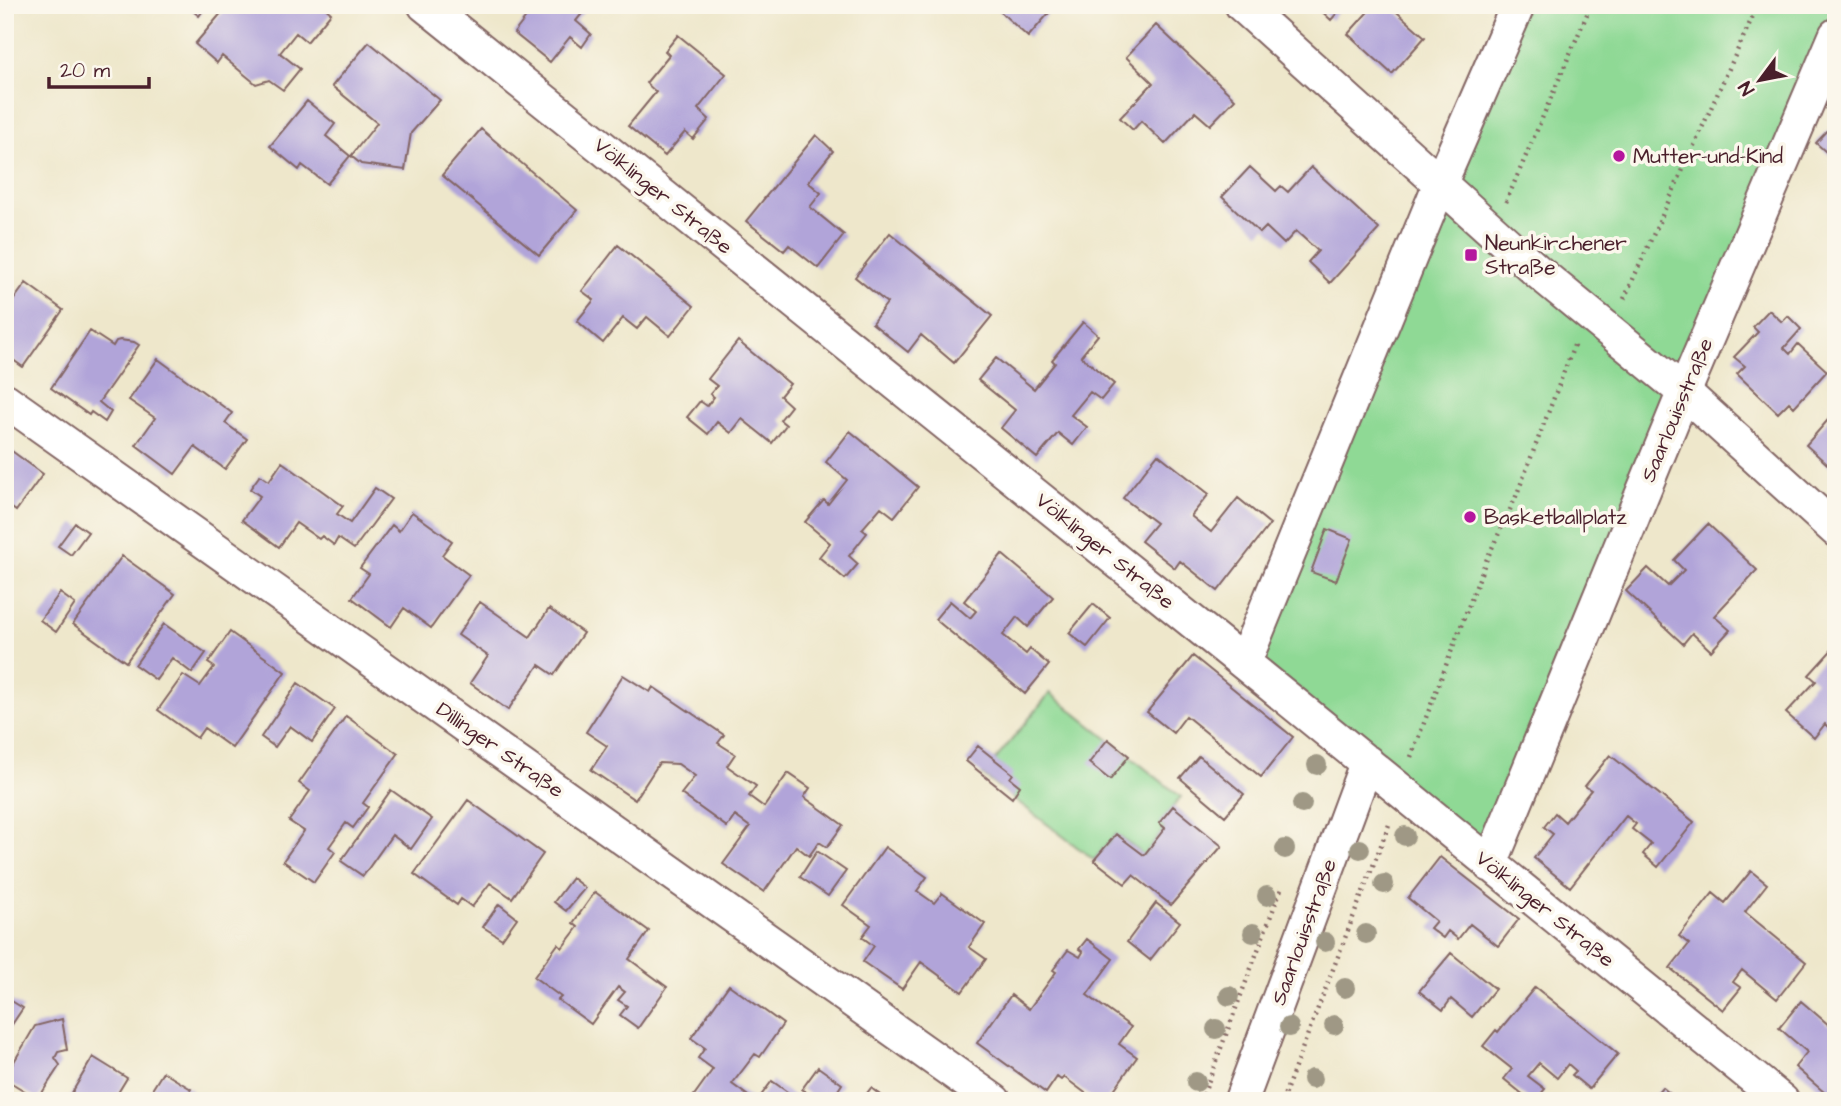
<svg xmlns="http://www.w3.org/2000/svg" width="1841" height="1106" viewBox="0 0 1841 1106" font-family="'Architects Daughter',sans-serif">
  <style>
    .green { fill: #8fd995; stroke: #6c7c60; stroke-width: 2 }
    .building { fill: #b1a4d9 }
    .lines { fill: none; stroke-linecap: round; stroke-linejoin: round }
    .minor-casing { stroke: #836563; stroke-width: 37 }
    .path { stroke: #836563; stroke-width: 4.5; stroke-dasharray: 2 5; stroke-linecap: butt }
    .minor { stroke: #fff; stroke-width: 33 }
    .tree { fill: #9f9885 }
    .poi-dot { fill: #b5179e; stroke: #fbf7ec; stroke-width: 2.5 }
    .labels { text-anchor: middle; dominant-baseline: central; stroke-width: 7; stroke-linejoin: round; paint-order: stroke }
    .poi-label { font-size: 21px; fill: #4a1f2b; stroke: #fbf7ec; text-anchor: start }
    .street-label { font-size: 21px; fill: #4a1f2b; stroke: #fbf7ec }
  </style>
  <rect width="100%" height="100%" fill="#fbf7ec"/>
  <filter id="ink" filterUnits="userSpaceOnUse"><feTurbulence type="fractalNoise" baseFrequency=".0143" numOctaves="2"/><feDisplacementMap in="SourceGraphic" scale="14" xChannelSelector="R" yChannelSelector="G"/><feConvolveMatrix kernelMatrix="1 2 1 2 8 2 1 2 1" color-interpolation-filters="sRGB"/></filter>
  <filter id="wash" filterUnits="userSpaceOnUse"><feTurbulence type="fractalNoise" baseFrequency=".00686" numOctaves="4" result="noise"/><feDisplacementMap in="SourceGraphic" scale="28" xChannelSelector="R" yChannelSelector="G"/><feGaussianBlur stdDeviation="1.57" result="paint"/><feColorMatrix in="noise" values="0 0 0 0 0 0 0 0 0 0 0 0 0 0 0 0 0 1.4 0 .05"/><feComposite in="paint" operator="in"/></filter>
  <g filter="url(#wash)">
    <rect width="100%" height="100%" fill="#eee7cb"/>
    <path class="green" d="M1518 5H1836V35L1490 865 1244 663Z
      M1050 693 1181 797 1160 823 1165 828 1144 855 1116 834 1094 860 983 775Z"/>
    <g id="blocks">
      <path class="building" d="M186 5H207L199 16Z
        M228 5H235L244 14 251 5H322L331 13 307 42 296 33 280 53 300 69 283 90 269 80 256 84 222 56 217 63 195 44Z
        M523 5H589L576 21 591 34 582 47 570 37 550 62 514 33 531 11Z
        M993 5H1056L1028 37Z
        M1315 5H1344L1331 20Z
        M1374 5H1389L1425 37 1392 74 1348 34Z
        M1156 25 1235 99 1210 125 1195 112 1165 144 1141 121 1133 130 1120 118 1153 83 1126 57Z
        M678 35 726 74 698 109 709 119 693 139 685 132 665 156 628 126 656 92 646 83 669 55 665 51Z
        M369 42 440 100 411 133 405 170 361 164 351 156 377 123 332 86Z
        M307 101 335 124 326 136 350 156 327 184 302 165 299 170 270 146Z
        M1836 114V161L1816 143 1833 125 1830 121Z
        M481 129 577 210 539 255 442 175Z
        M816 135 833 151 808 182 821 193 810 207 844 235 818 268 789 245 784 251 746 221Z
        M1250 167 1276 191 1281 186 1288 192 1311 167 1379 229 1330 283 1308 262 1318 251 1296 231 1284 244 1266 227 1260 233 1222 197Z
        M890 233 992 316 954 363 921 335 908 352 872 323 887 303 855 277Z
        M618 245 694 306 670 336 647 317 637 329 623 318 603 343 577 321 594 300 582 291Z
        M26 283 63 310 23 367 5 354V312Z
        M1769 310 1782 322 1788 316 1801 329 1784 348 1790 354 1798 344 1827 371 1794 407 1789 402 1778 413 1737 374 1745 366 1734 357 1758 332 1753 327Z
        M1083 322 1098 335 1081 356 1114 384 1101 400 1090 392 1071 415 1087 427 1073 445 1058 433 1037 458 1001 428 1015 410 978 380 996 358 1034 389 1055 363 1052 360Z
        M90 331 113 346 116 341 120 340 134 342 139 345 99 402 111 412 105 422 91 412 89 415 51 388Z
        M738 341 790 384 780 396 791 406 780 420 786 425 772 443 742 419 731 433 717 422 708 434 687 417 700 401 707 406 714 397 710 394 717 386 708 379Z
        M158 359 232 413 225 423 247 439 225 469 195 447 175 474 136 445 155 418 129 400Z
        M1834 413 1836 415V472L1806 445Z
        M850 431 918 487 894 517 881 507 862 529 867 533 849 556 858 564 845 579 819 557 830 543 805 522 824 500 828 504 847 480 826 462Z
        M5 446 43 474 16 511 5 503Z
        M1158 454 1209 494 1191 516 1211 532 1238 498 1270 524 1218 591 1180 561 1175 568 1141 541 1156 523 1123 498Z
        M282 462 343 506 337 514 350 523 375 488 391 499 354 549 338 538 334 545 322 536 319 539 296 523 279 547 242 520 260 496 250 489 260 475 269 481Z
        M412 512 452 541 442 555 469 575 431 628 404 608 391 627 352 598 369 574 360 568 392 525 399 531Z
        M75 523 88 532 71 555 58 546Z
        M1708 524 1757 570 1714 616 1730 630 1711 651 1692 633 1683 644 1626 591 1648 568 1668 586 1684 570 1674 560Z
        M1327 529 1352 539 1336 581 1311 572Z
        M1002 554 1053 597 1028 627 1017 617 1003 635 1026 654 1030 649 1049 665 1025 694 935 619 950 601 970 618 976 611 964 601Z
        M122 556 175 594 126 662 73 624Z
        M60 593 75 604 56 632 40 620Z
        M480 602 530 637 549 609 583 633 554 675 539 665 508 710 470 683 488 656 458 635Z
        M1093 604 1110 618 1087 647 1069 633Z
        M164 624 206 653 192 673 172 658 156 680 135 665Z
        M230 632 285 672 232 748 204 728 197 738 158 710 183 675 200 686 214 667 208 663Z
        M1836 645V720L1829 728 1825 724 1814 738 1786 713 1816 681 1809 675Z
        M1193 656 1293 737 1261 777 1186 716 1173 733 1147 712Z
        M623 675 650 692 653 687 724 735 718 743 735 754 727 766 756 786 749 796 764 807 788 773 810 788 804 797 843 825 827 847 819 842 809 856 796 846 764 892 723 864 750 827 735 816 727 827 681 794 695 776 678 764 659 763 635 800 591 770 607 746 586 732Z
        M298 683 335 709 312 742 290 726 275 747 261 737Z
        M346 716 398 754 363 803 368 807 353 828 346 823 329 847 335 852 314 882 283 861 304 831 289 821 310 791 299 783Z
        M1108 739 1129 756 1110 780 1089 763Z
        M978 746 1013 774 1010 778 1020 786 1012 798 966 761Z
        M1610 755 1694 822 1658 867 1643 854 1651 844 1632 829 1636 824 1626 816 1570 887 1534 858 1553 834 1544 827 1555 813 1565 822 1591 790 1585 786Z
        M1199 756 1244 794 1225 816 1180 778Z
        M391 790 432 819 411 849 392 835 363 876 341 861Z
        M468 800 543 854 512 898 490 883 472 907 461 899 457 905 414 874Z
        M1173 806 1222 846 1171 905 1133 875 1125 884 1094 860 1116 834 1144 855 1165 828 1159 823Z
        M885 847 927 877 917 891 934 903 942 893 985 924 969 947 986 959 962 992 921 962 902 989 863 962 874 946 862 937 871 925 843 905Z
        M817 851 846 871 828 896 800 877Z
        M1440 857 1519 919 1498 946 1470 924 1458 939 1448 931 1443 938 1430 928 1436 921 1408 898Z
        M1751 871 1767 884 1745 912 1806 962 1777 999 1742 970 1733 982 1741 988 1723 1010 1670 968 1689 944 1679 936 1713 893 1725 903Z
        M572 878 585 888 566 911 554 902Z
        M595 892 649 931 629 959 667 987 638 1028 620 1015 627 1006 618 1000 625 992 618 987 591 1024 558 1000 561 997 534 977 558 944 562 948 578 927 573 923Z
        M1156 903 1180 922 1150 960 1127 942Z
        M499 904 517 918 502 939 483 927Z
        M1087 939 1113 959 1087 995 1131 1027 1119 1044 1137 1057 1106 1101H1096L1064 1077 1061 1080 1057 1077 1046 1093 977 1043 1011 995 1029 1009 1056 972 1053 970 1068 950 1080 957 1083 952 1079 949Z
        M1451 953 1495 989 1472 1017 1451 999 1443 1010 1419 991Z
        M729 985 783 1024 760 1057 755 1054 732 1084 755 1101H690L713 1069 698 1058 705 1048 691 1038Z
        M1535 987 1618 1054 1589 1089 1572 1075 1576 1071 1568 1064 1557 1078 1539 1063 1528 1076 1545 1089 1535 1101H1531L1504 1079 1512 1069 1483 1046 1496 1030 1498 1032Z
        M5 997 23 1008 5 1035Z
        M1801 1001 1830 1026 1836 1019V1095L1832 1099 1795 1067 1807 1052 1779 1028Z
        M62 1019 67 1050 58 1052 55 1058 60 1065 38 1099 5 1079V1077L35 1026Z
        M93 1057 127 1078 113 1101H67Z
        M818 1067 842 1084 831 1101H818L802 1089Z
        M163 1072 191 1089 183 1101H145Z
        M772 1081 800 1101H757Z
        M1662 1087 1679 1101H1650Z
        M871 1088 888 1101H861Z"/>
    </g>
  </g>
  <g filter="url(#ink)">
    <use href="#blocks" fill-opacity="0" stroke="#836563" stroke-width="2"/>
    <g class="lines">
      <defs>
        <path id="minor" d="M425 5 1244 663 1782 1101
          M1242 5 1537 271 1684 392 1836 530
          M5 400 994 1101
          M1244 663 1440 184 1518 5
          M1490 865 1684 392 1836 35
          M1241 1101 1367 762"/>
      </defs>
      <use href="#minor" class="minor-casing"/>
      <path class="path" d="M1506 202 1591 5
        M1624 299 1758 5
        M1411 757 1485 563 1515 499 1575 343
        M1201 1101 1281 889
        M1282 1101 1390 822"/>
      <use href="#minor" class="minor"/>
    </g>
    <g class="tree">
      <circle cx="1317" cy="765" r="10"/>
      <circle cx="1302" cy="804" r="10"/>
      <circle cx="1405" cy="836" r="10"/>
      <circle cx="1285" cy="849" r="10"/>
      <circle cx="1360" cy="849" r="10"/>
      <circle cx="1384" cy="884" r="10"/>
      <circle cx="1267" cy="896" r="10"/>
      <circle cx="1253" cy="933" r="10"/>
      <circle cx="1366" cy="934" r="10"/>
      <circle cx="1325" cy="942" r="10"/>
      <circle cx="1345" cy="988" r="10"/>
      <circle cx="1229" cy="996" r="10"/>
      <circle cx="1334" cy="1025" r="10"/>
      <circle cx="1289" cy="1027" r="10"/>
      <circle cx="1216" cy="1029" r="10"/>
      <circle cx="1312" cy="1079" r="10"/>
      <circle cx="1196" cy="1082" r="10"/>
    </g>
  </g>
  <g class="poi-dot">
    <circle cx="1619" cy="156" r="7"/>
    <rect x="1464" y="248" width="14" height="14" rx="3.5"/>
    <circle cx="1470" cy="517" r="7"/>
  </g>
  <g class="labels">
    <g class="poi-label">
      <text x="1633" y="156">Mutter-und-Kind</text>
      <text x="1485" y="243">Neunkirchener<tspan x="1485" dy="24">Straße</tspan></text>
      <text x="1484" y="517">Basketballplatz</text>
    </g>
    <g class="street-label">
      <text transform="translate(663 196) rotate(39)">Völklinger Straße</text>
      <text transform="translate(1677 410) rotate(-67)">Saarlouisstraße</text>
      <text transform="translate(1105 551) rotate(39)">Völklinger Straße</text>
      <text transform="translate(500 750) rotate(35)">Dillinger Straße</text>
      <text transform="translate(1545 909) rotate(39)">Völklinger Straße</text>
      <text transform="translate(1304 932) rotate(-70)">Saarlouisstraße</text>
    </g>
  </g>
  <rect width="1841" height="1106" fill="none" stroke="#fbf7ec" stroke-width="28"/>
  <g transform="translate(1760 80) rotate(238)" stroke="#fbf7ec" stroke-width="5" paint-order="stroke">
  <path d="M0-5L12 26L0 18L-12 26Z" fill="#4a1f2b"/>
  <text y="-10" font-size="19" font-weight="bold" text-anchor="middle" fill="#4a1f2b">N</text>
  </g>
  <path d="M49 77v10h100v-10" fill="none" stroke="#4a1f2b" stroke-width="3.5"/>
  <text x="60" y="77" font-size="21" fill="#4a1f2b" stroke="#fbf7ec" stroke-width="5" paint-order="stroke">20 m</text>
</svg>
